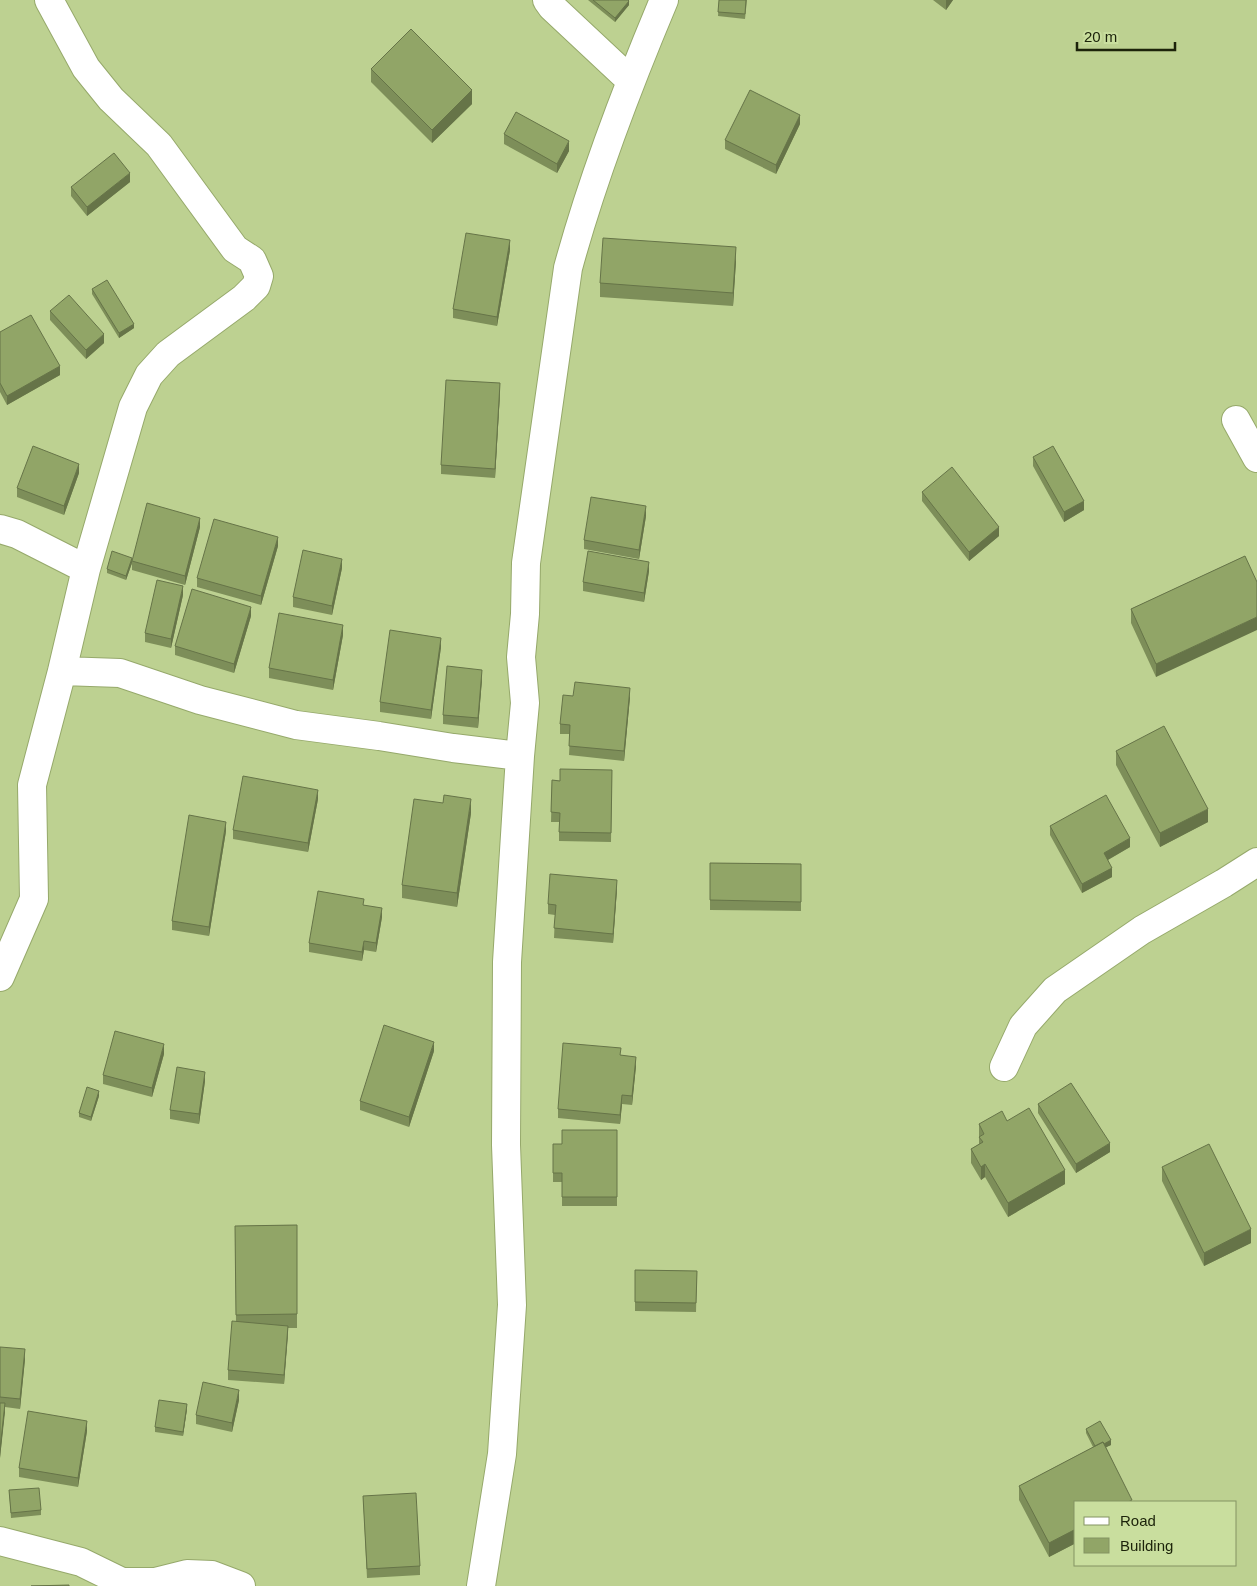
<svg xmlns="http://www.w3.org/2000/svg" width="1257" height="1586" viewBox="0 0 1257 1586" font-family="Helvetica,sans-serif">
  <style>
    .lines { fill: none; stroke-linecap: round; stroke-linejoin: round }
    .minor-casing { stroke: #96a96b; stroke-width: 30 }
    .minor { stroke: #fff; stroke-width: 28 }
    .wall { fill: #7d8e59 }
    .shaded-wall { fill: #667448 }
    .building { fill: #91a567; stroke: #667448 }
  </style>
  <rect width="100%" height="100%" fill="#bdd191"/>
  <g class="lines">
    <defs>
      <path id="minor" d="M547 0 552 7 630 80
        M1236 420 1257 458
        M0 529 17 534 86 569
        M62 671 120 673 200 700 296 725 379 736 453 748 520 756
        M0 977 34 899 32 785 62 671 86 569 133 407 149 375 168 354 244 298 256 286 259 276 252 260 235 249 159 145 111 99 86 68 49 0
        M1004 1067 1023 1026 1055 990 1142 930 1224 883 1257 862
        M0 1541 81 1562 122 1582H155L187 1574 212 1575 241 1586
        M481 1586 502 1454 512 1305 506 1145 507 962 520 756 525 703 521 657 525 614 526 563 568 268C593 176 627 88 664 0"/>
    </defs>
    <use href="#minor" class="minor-casing"/>
    <use href="#minor" class="minor"/>
  </g>
  <path class="wall" d="M588 0H628L629 5 615 22Z
    M719 0H747L745 19 718 16Z
    M933 0H953L946 10Z
    M371 69 472 104 432 143 371 82Z
    M800 124 776 174 725 149V140Z
    M504 134 569 151 557 173 504 144Z
    M130 182 87 216 71 196V187Z
    M510 250 497 326 453 318V309Z
    M736 261 733 306 600 297V283Z
    M92 289 134 328 119 338 92 294Z
    M50 311 104 343 86 359 50 320Z
    M0 332 60 375 7 405 0 392Z
    M500 393 495 478 441 474V465Z
    M1033 457 1084 510 1064 522 1033 466Z
    M79 473 64 515 17 497V488Z
    M922 492 999 536 969 561 922 501Z
    M646 516 639 559 584 549V540Z
    M200 527 185 585 132 570V561Z
    M278 546 261 605 197 587V578Z
    M1245 556 1156 677 1131 623V609Z
    M132 563 126 580 107 573V569Z
    M342 568 332 615 293 607V597Z
    M649 571 644 602 583 591V582Z
    M183 595 171 648 145 642V633Z
    M251 616 234 673 175 655V646Z
    M343 635 333 690 269 678V668Z
    M441 647 431 719 380 712V702Z
    M482 679 478 728 443 724V715Z
    M573 696 630 697 624 761 569 755 570 734H560V724Z
    M1116 751 1208 822 1160 847 1116 765Z
    M612 770 611 842 559 841V822H551L552 780 560 781Z
    M318 799 308 852 233 839V830Z
    M471 813 457 907 402 898V885Z
    M1050 826 1130 847 1108 860 1112 877 1082 893 1050 835Z
    M226 831 209 936 172 930V921Z
    M710 863 801 864V911L710 910Z
    M617 889 613 943 554 938 555 915 548 914V904Z
    M364 905 382 917 376 952 364 950 362 961 309 952V943Z
    M434 1051 409 1127 360 1110V1101Z
    M164 1054 152 1097 103 1084V1075Z
    M621 1055 636 1066 632 1105 622 1104 620 1124 558 1118V1109Z
    M205 1081 199 1124 170 1119V1110Z
    M99 1096 91 1121 79 1117V1113Z
    M1038 1104 1110 1152 1076 1173 1038 1113Z
    M1007 1121 1065 1184 1008 1217 985 1177 981 1180 971 1163V1149L979 1144V1124Z
    M617 1130V1206H562V1182H553V1144H562Z
    M1162 1167 1251 1243 1204 1266 1162 1181Z
    M297 1225V1328H288L284 1384 228 1380V1370L236 1322 235 1226Z
    M635 1270 697 1271 696 1312 635 1311Z
    M0 1347 25 1359 20 1409 5 1407 0 1458Z
    M239 1400 232 1432 196 1424V1415Z
    M187 1409 183 1436 155 1432V1427Z
    M1086 1429 1111 1445 1106 1447 1132 1502H1076V1543L1049 1557 1019 1500V1486L1093 1447 1086 1433Z
    M87 1431 78 1487 19 1477V1468Z
    M9 1490 41 1510V1515L11 1518Z
    M363 1496 420 1566V1575L367 1578Z"/>
  <path class="shaded-wall" d="M946 0H953L946 10Z
    M629 1V5L615 22V18Z
    M472 90V104L432 143V130Z
    M800 115V124L776 174V165Z
    M569 141V151L557 173V164Z
    M130 173V182L87 216V207Z
    M510 240V250L497 326V317Z
    M736 247V261L733 306V293Z
    M134 324V328L119 338V333Z
    M104 334V343L86 359V350Z
    M60 366V375L7 405V396Z
    M500 383V393L495 478V469Z
    M79 464V473L64 515V506Z
    M1084 501V510L1064 522V512Z
    M646 506V516L639 559V550Z
    M200 518V527L185 585V576Z
    M999 527V536L969 561V552Z
    M278 537V546L261 605V596Z
    M132 558V563L126 580V576Z
    M342 559V568L332 615V606Z
    M649 562V571L644 602V593Z
    M183 586V595L171 648V639Z
    M251 607V616L234 673V664Z
    M1257 617V630L1156 677V664Z
    M343 625V635L333 690V680Z
    M441 638V647L431 719V710Z
    M482 670V679L478 728V718Z
    M630 688V697L624 761V751Z
    M318 790V799L308 852V843Z
    M471 799V813L457 907V893Z
    M1208 809V822L1160 847V833Z
    M226 822V831L209 936V927Z
    M1130 838V847L1104 862V853Z
    M1112 868V877L1082 893V884Z
    M617 880V889L613 943V934Z
    M382 908V917L376 952V943Z
    M364 941V950L362 961V952Z
    M434 1042V1051L409 1127V1117Z
    M164 1044V1054L152 1097V1088Z
    M636 1057V1066L632 1105V1096Z
    M205 1072V1081L199 1124V1114Z
    M99 1091V1096L91 1121V1117Z
    M622 1095V1104L620 1124V1115Z
    M1110 1143V1152L1076 1173V1164Z
    M985 1164V1177L981 1180V1167Z
    M1065 1170V1184L1008 1217V1203Z
    M1251 1229V1243L1204 1266V1253Z
    M288 1326V1335L284 1384V1375Z
    M25 1349V1359L20 1409V1399Z
    M239 1390V1400L232 1432V1423Z
    M5 1403V1412L0 1458V1449Z
    M187 1404V1409L183 1436V1432Z
    M87 1421V1431L78 1487V1478Z
    M1111 1440V1445L1096 1452V1448Z
    M1076 1529V1543L1049 1557V1543Z"/>
  <path class="building" d="M593 0H628L629 1 615 18Z
    M719 0H746L745 14 718 12Z
    M411 29 472 90 432 130 371 69Z
    M750 90 800 115 776 165 725 140Z
    M516 112 569 141 557 164 504 134Z
    M114 153 130 173 87 207 71 187Z
    M466 233 510 240 497 317 453 309Z
    M603 238 736 247 733 293 600 283Z
    M107 280 134 324 119 333 92 289Z
    M69 295 104 334 86 350 50 311Z
    M31 315 60 366 7 396 0 383V332Z
    M446 380 500 383 495 469 441 465Z
    M33 446 79 464 64 506 17 488Z
    M1053 446 1084 501 1064 512 1033 457Z
    M952 467 999 527 969 552 922 492Z
    M591 497 646 506 639 550 584 540Z
    M147 503 200 518 185 576 132 561Z
    M214 519 278 537 261 596 197 578Z
    M303 550 342 559 332 606 293 597Z
    M112 551 132 558 126 576 107 569Z
    M588 551 649 562 644 593 583 582Z
    M1245 556 1257 582V617L1156 664 1131 609Z
    M157 580 183 586 171 639 145 633Z
    M192 589 251 607 234 664 175 646Z
    M279 613 343 625 333 680 269 668Z
    M390 630 441 638 431 710 380 702Z
    M447 666 482 670 478 718 443 715Z
    M575 682 630 688 624 751 569 746 570 725 560 724 563 695 573 696Z
    M1164 726 1208 809 1160 833 1116 751Z
    M560 769 612 770 611 833 559 832 560 813 551 812 552 780 560 781Z
    M243 776 318 790 308 843 233 830Z
    M444 795 471 799 457 893 402 885 414 799 443 803Z
    M1106 795 1130 838 1104 853 1112 868 1082 884 1050 826Z
    M189 815 226 822 209 927 172 921Z
    M710 863 801 864V902L710 900Z
    M550 874 617 880 613 934 554 928 556 905 548 904Z
    M318 891 364 899 363 905 382 908 376 943 364 941 362 952 309 943Z
    M384 1025 434 1042 409 1117 360 1101Z
    M115 1031 164 1044 152 1088 103 1075Z
    M563 1043 621 1048 620 1055 636 1057 632 1096 622 1095 620 1115 558 1109Z
    M177 1067 205 1072 199 1114 170 1110Z
    M1071 1083 1110 1143 1076 1164 1038 1104Z
    M87 1087 99 1091 91 1117 79 1113Z
    M1029 1108 1065 1170 1008 1203 985 1164 981 1167 971 1149 983 1142 979 1137 984 1134 979 1124 1002 1111 1007 1121Z
    M562 1130H617V1197H562V1173H553V1144H562Z
    M1209 1144 1251 1229 1204 1253 1162 1167Z
    M297 1225V1314L236 1315 235 1226Z
    M635 1270 697 1271 696 1303 635 1302Z
    M232 1321 288 1326 284 1375 228 1370Z
    M0 1347 25 1349 20 1399 0 1397Z
    M203 1382 239 1390 232 1423 196 1415Z
    M159 1400 187 1404 183 1432 155 1427Z
    M0 1403H5L0 1449Z
    M28 1411 87 1421 78 1478 19 1468Z
    M1100 1421 1111 1440 1104 1444 1103 1442 1095 1446 1086 1429Z
    M1103 1442 1132 1500 1128 1502H1076V1529L1049 1543 1019 1486Z
    M39 1488 41 1510 11 1513 9 1490Z
    M416 1493 420 1566 367 1569 363 1496Z
    M69 1585V1586H31Z"/>
  <rect x="1074" y="1501" width="162" height="65" fill="#c9de9e" stroke="#849363"/>
  <rect x="1084" y="1517" width="25" height="8" fill="#ffffff" stroke="#849363"/>
  <text x="1120" y="1526" font-size="15" fill="#1c230a">Road</text>
  <rect x="1084" y="1538" width="25" height="15" fill="#91a567" stroke="#849363"/>
  <text x="1120" y="1551" font-size="15" fill="#1c230a">Building</text>
  <path d="M1077 42v8h98v-8" fill="none" stroke="#1c230a" stroke-width="2.5"/>
  <text x="1084" y="42" font-size="15" fill="#1c230a" stroke="#c9de9e" stroke-width="4" paint-order="stroke">20 m</text>
</svg>
